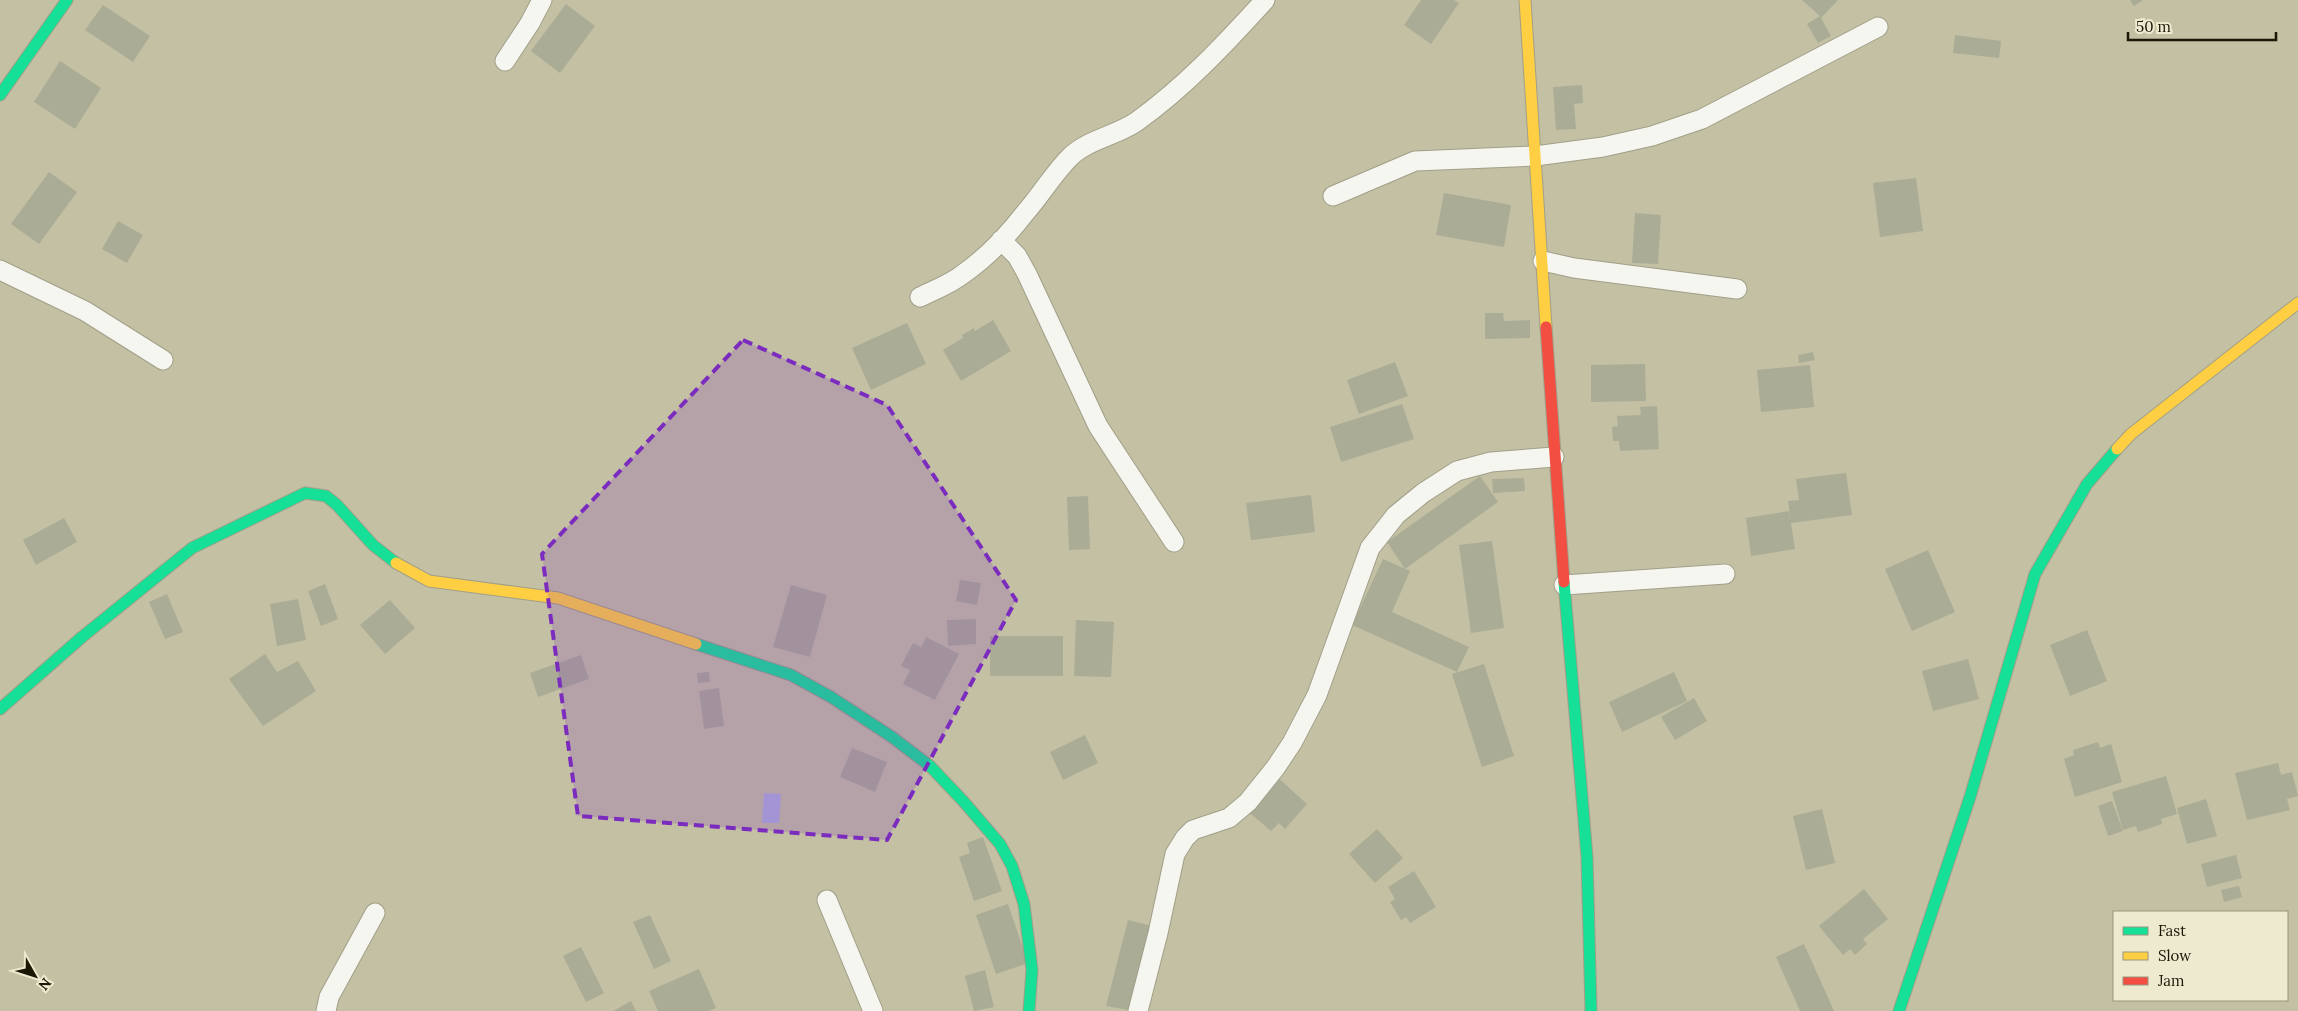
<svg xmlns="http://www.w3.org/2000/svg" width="2298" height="1011" viewBox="0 0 2298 1011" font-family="Lora,serif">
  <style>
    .water { fill: #adaedc }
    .building { fill: #abac96 }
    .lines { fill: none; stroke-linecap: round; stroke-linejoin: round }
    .street-casing { stroke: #a19f88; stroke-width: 21 }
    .fast-casing { stroke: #a19f88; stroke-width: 13 }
    .slow-casing { stroke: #a19f88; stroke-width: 13 }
    .jam-casing { stroke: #a19f88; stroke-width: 13 }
    .street { stroke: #f6f6f1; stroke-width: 19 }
    .fast { stroke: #16e098; stroke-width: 11 }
    .slow { stroke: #ffcf43; stroke-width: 11 }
    .jam { stroke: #f24e42; stroke-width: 11 }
    .marked { fill: #7b2cbf; fill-opacity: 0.2; stroke: #7b2cbf; stroke-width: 4; stroke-dasharray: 10 6; stroke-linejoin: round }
  </style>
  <rect width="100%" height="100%" fill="#c3c0a3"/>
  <path class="water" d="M764 793 781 794 779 823H762Z"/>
  <path class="building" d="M1421 0H1454L1459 3 1431 44 1404 25Z
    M1802 0H1838L1821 18 1831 36 1818 43 1807 24 1820 16Z
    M2130 0H2143L2134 6Z
    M566 4 595 26 560 73 531 51Z
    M103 5 150 36 133 62 85 30Z
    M1955 35 2001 41 1999 58 1953 53Z
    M60 61 101 88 75 129 34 102Z
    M1582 85 1583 103 1574 104 1576 129 1556 130 1553 87Z
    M49 172 77 192 39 244 11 224Z
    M1916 178 1923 231 1880 237 1873 183Z
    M1444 193 1511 205 1504 247 1436 235Z
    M1635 213 1661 215 1658 264 1632 263Z
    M118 221 143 235 127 263 102 249Z
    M1485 313H1503L1504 321 1530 320V338L1485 339Z
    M993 320 1011 351 961 381 943 350 963 338 962 335 974 328 975 331Z
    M907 323 926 364 871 390 852 348Z
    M1813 352 1815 360 1799 363 1798 355Z
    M1395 362 1408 396 1359 414 1347 380Z
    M1645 364 1646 401 1591 402V365Z
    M1810 365 1814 407 1761 412 1757 370Z
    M1402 404 1414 439 1341 462 1330 427Z
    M1657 406 1659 449 1620 451 1619 441H1613L1612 427 1618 426 1617 416 1641 415 1640 407Z
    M1846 473 1852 515 1791 523 1795 549 1751 556 1746 518 1789 511 1791 520 1788 501 1799 500 1796 479Z
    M1480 476 1498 502 1405 569 1387 542Z
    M1524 478 1525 491 1493 493 1492 479Z
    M1311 495 1315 532 1251 540 1246 503Z
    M1088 496 1090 549 1069 550 1067 497Z
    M64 518 77 542 36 565 23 540Z
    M1492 541 1504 628 1471 633 1459 545Z
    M1928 550 1955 612 1912 631 1885 569Z
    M1383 559 1410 571 1392 612 1469 647 1457 672 1352 625Z
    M960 580 981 583 977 605 956 601Z
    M325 584 338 619 321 626 308 591Z
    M791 585 827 595 810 657 773 647Z
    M167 594 183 632 165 639 149 602Z
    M298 599 306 640 277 646 270 604Z
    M390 600 415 628 385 654 360 625Z
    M976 619V644L948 646 947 620Z
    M1076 620 1114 622 1111 677 1074 676Z
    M2087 630 2107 681 2070 696 2050 645Z
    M990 636H1063V676H990Z
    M926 637 959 654 935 700 903 684 910 670 901 666 913 643 921 647Z
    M265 654 277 672 298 661 316 691 263 726 229 679Z
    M581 655 589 679 538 697 530 673Z
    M1968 659 1979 699 1933 711 1922 671Z
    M1484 664 1514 756 1482 767 1452 674Z
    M709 672 710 682 698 683 697 673Z
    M1674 672 1687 701 1622 732 1609 702Z
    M719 688 724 726 704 729 699 691Z
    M1694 698 1707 721 1675 740 1661 717Z
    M1085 735 1098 763 1063 780 1050 752Z
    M2098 742 2100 748 2111 744 2122 782 2075 797 2064 759 2074 755 2073 750Z
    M852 748 887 762 875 792 840 777Z
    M2278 763 2281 775 2292 772 2298 796 2287 799 2290 810 2247 820 2235 773Z
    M1275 775 1307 804 1285 829 1279 823 1271 831 1250 813Z
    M2166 776 2177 814 2161 819 2162 824 2138 832 2136 826 2123 830 2112 792Z
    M2206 799 2217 836 2187 844 2177 808Z
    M2112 801 2123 831 2108 836 2098 806Z
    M1822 809 1835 863 1806 870 1793 816Z
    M1377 829 1403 858 1375 883 1349 854Z
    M983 837 1002 891 974 901 959 857 970 853 967 843Z
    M2236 855 2242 878 2207 887 2201 864Z
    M1414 871 1436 907 1410 923 1406 917 1401 920 1390 902 1395 899 1388 887Z
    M2239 886 2242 897 2224 902 2221 890Z
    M1864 889 1888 919 1863 939 1867 944 1855 955 1850 949 1843 955 1819 926Z
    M1008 904 1028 963 996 974 976 915Z
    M650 915 671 961 654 969 633 922Z
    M1128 920 1156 927 1134 1011 1106 1006Z
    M1804 944 1834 1011H1800L1776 957Z
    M581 947 604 993 586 1002 563 956Z
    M699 969 716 1008 708 1011H658L649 991Z
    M985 970 994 1007 974 1011 965 976Z
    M631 1001 636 1011H613Z"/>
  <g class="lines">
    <defs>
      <path id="street" d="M505 61 530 23 542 0
        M1333 196 1415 161 1535 156 1603 147 1652 136 1702 119 1878 27
        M1001 240 1017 256 1027 274 1098 426 1174 542
        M1543 261 1574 268 1737 289
        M0 270 85 311 163 360
        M920 297C934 290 951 284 963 274 986 258 1008 235 1025 213 1041 195 1053 174 1070 157 1087 140 1115 136 1136 122 1185 87 1225 44 1265 0
        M1564 585 1725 574
        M827 900 873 1011
        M326 1011 329 997 375 913
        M1138 1011 1158 933 1175 854 1185 838 1193 830 1229 818 1248 802 1276 767 1292 743 1317 695 1370 548 1396 515 1423 493 1457 471 1491 462 1554 457"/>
      <path id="fast" d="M0 95 67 0
        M1564 582 1587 857 1591 1011
        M696 644 791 675 831 697 892 737 930 766 964 802 1000 844 1012 866 1024 904 1032 970 1029 1011
        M0 709 82 637 192 548 305 493 326 496 337 505 373 545 396 563
        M1899 1011 1970 797 2035 574 2087 484 2117 449"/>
      <path id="slow" d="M1525 0 1546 327
        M2117 449 2131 434 2298 303
        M396 563 429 581 558 598 696 644"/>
      <path id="jam" d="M1546 327 1564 582"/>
    </defs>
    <use href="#street" class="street-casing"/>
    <use href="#fast" class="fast-casing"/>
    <use href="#slow" class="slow-casing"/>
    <use href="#jam" class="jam-casing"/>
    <use href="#street" class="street"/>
    <use href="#fast" class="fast"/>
    <use href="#slow" class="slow"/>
    <use href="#jam" class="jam"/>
  </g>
  <path class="marked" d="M743 340 887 405 1016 600 887 840 578 816 542 554Z"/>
  <rect x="2113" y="911" width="175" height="90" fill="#edead0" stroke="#99967e"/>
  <rect x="2123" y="927" width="25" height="8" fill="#16e098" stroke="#99967e"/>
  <text x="2158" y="936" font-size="15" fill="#1a1704">Fast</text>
  <rect x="2123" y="952" width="25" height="8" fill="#ffcf43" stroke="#99967e"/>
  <text x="2158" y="961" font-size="15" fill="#1a1704">Slow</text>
  <rect x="2123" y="977" width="25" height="8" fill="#f24e42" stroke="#99967e"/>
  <text x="2158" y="986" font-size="15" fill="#1a1704">Jam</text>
  <g transform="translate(35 976) rotate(129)" stroke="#edead0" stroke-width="4" paint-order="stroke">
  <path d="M0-4L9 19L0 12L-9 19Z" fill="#1a1704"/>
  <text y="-8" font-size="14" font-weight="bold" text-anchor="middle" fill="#1a1704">N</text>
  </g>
  <path d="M2128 32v8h148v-8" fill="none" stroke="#1a1704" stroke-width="2.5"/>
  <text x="2136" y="32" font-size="15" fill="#1a1704" stroke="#edead0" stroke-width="4" paint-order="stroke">50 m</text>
</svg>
